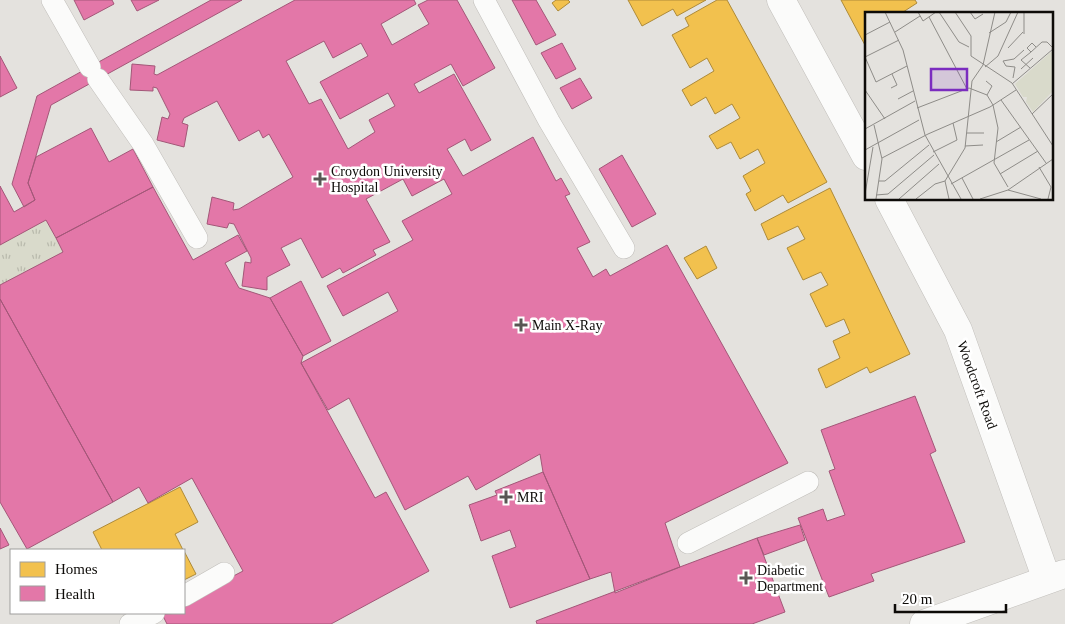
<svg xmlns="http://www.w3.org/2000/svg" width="1065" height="624" viewBox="0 0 1065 624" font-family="'Times New Roman',serif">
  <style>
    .grass { fill: url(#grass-tufts) }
    .homes { fill: #f2c14e; stroke: #ad8a39 }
    .health { fill: #e377a8; stroke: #a35778; fill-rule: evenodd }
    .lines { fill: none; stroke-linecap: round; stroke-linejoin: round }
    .lane-casing { stroke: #c0beba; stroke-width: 22 }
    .street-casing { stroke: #c0beba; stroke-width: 29 }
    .lane { stroke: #fbfbfa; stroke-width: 21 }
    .street { stroke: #fbfbfa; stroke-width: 28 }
    .poi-dot { fill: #585653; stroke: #fff; stroke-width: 2 }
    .labels { text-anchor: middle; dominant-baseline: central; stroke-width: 5; stroke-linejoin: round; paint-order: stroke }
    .poi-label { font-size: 14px; fill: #0d0b08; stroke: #fff; text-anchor: start }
    .street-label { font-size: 14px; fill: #0d0b08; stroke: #fff }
    .inset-road { fill: none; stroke: #8e8c88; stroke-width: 1 }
    .view { fill: #7b2cbf; fill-opacity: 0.15; stroke: #7b2cbf; stroke-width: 2.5 }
    .inset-edge { fill: none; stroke: #0d0b08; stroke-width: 2.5 }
  </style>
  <defs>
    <pattern id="grass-tufts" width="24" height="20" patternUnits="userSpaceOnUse" patternTransform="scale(1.25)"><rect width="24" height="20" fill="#d9dacb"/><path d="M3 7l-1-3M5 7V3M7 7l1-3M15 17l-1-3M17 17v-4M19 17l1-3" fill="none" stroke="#b9baad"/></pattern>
  </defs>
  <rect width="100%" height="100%" fill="#e4e2de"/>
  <path class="grass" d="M46 220 63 252 0 285V245Z"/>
  <path class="homes" d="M556 0H568L570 2 558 11 552 3Z
    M628 0H706L677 16 673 9 642 26Z
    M717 0H727L827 182 788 203 783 195 755 211 746 194 751 191 743 176 765 163 758 149 740 159 731 142 717 149 709 136 740 118 732 104 715 114 706 97 691 106 682 90 714 71 707 58 690 68 672 35 689 26 685 18Z
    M841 0H915L917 3 900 14H866V47Z
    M830 188 910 354 870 373 867 367 826 388 818 369 840 358 833 341 850 333 844 319 826 327 810 294 828 285 821 272 803 280 787 248 805 239 798 226 768 240 761 224Z
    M706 246 717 268 697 279 684 258Z
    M180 487 198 522 175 534 183 550H102L93 532Z
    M184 551 196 574 184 580Z"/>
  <path class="health" d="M74 0H112L114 4 84 20Z
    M131 0H159L137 11Z
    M211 0H242L51 105 28 183 35 200 24 207 12 184 37 96Z
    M295 0H414L416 4 381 24 392 45 429 24 418 5 428 0H457L495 68 463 86 451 64 414 84 419 93 454 74 491 140 471 151 465 139 447 149 463 176 533 137 556 181 561 178 570 194 565 196 590 242 577 248 593 277 606 269 610 276 667 245 788 463 665 523 680 567 615 593 611 572 590 579 543 472 540 454 476 490 468 476 405 510 349 398 328 410 301 363 398 311 388 292 343 316 327 286 413 240 402 221 452 194 444 179 412 196 403 179 366 199 390 242 373 250 376 255 343 273 340 268 322 278 301 238 281 248 290 265 267 277V290L242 286 245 262 251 263V258L234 224 229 223 227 228 207 224 212 197 234 203 233 210 239 209 293 177 269 134 263 138 259 130 239 141 217 101 184 118 182 123 188 125 184 147 157 140 162 117 168 119 170 114 157 88 153 87V91L130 90 132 64 155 66 154 74 157 75ZM324 41 333 58 361 43 368 56 320 82 340 119 388 93 395 106 369 120 375 132 348 149 321 99 309 104 286 61Z
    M512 0H536L556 35 536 45Z
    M562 43 576 69 556 79 541 53Z
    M0 56 17 88 0 97Z
    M580 78 592 98 572 109 560 88Z
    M91 128 109 162 133 149 153 187 56 238 46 220 0 245V186L14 212 35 200 28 183 36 157Z
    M622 155 656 214 632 227 599 169Z
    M153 187 193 260 238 235 247 251 225 263 239 288 270 298 303 356 301 363 375 498 386 492 429 571 331 624H167L162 614 184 613V602L243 571 192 478 148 503 139 487 113 502 0 299V285L63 252 56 238Z
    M301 281 331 341 303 356 270 298Z
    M0 299 113 502 27 549 0 502Z
    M915 396 936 451 930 454 965 542 871 574 874 581 829 597 798 518 823 509 827 521 845 515 829 471 835 469 821 430Z
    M543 472 590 579 510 608 492 556 516 547 510 530 481 541 469 505 497 495 495 491Z
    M800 525 805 540 764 555 757 538Z
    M0 528 9 545 0 549Z
    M757 538 785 612 752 624H537L536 621Z"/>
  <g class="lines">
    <defs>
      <path id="lane" d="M52 0 90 67
        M484 0 549 121 624 248
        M98 79 143 144 197 238
        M688 543 808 482
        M184 596 224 573
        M130 624 154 613"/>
      <path id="street" d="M781 0 866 156
        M889 199 958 330 1047 580
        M924 624 1064 574"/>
    </defs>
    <use href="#lane" class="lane-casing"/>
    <use href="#street" class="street-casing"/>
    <use href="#lane" class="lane"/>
    <use href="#street" class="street"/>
  </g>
  <g class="poi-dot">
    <path d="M317.5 171.5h5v5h5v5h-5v5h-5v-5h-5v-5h5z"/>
    <path d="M518.5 317.5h5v5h5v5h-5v5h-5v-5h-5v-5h5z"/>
    <path d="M503.5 489.5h5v5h5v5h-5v5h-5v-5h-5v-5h5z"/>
    <path d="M743.5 570.5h5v5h5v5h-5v5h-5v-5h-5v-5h5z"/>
  </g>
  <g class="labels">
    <g class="poi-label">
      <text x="331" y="171">Croydon University<tspan x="331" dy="16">Hospital</tspan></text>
      <text x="532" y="325">Main X-Ray</text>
      <text x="517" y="497">MRI</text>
      <text x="757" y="570">Diabetic<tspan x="757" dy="16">Department</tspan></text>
    </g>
    <g class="street-label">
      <text transform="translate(977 385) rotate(70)">Woodcroft Road</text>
    </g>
  </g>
  <g transform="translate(865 12)">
    <rect width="188" height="188" fill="#e4e2de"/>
    <path d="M187 39V80L168 100 161 90 162 85H158L150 72Z" fill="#d9dacb"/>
    <path class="inset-road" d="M20 0 38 38 60 123 96 187M53 0 58 9 71 0M74 0 94 30 104 35M90 0 106 24V44L147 71 188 134M105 0 110 7 118 2M64 5 102 77M30 20 55 4M124 21 141 10 146 0M159 22V0M0 23 25 10M171 35 167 31 162 36 166 40 177 30H182L188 36M143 36 158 20M0 45 11 70 42 54M0 45 34 28M141 54 138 49 149 47 159 38M141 54 150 55 148 66M120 55 133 44 153 0M165 56 156 48 166 40M156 57 168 46M121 69 127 74 122 83M147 72 188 37M26 76 32 73 27 62M0 78 20 107M33 87 48 79M136 88 181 151M52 96 104 76 122 83 128 93 133 116 129 151 143 175M167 102 188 82M9 113 17 147 11 187M0 117 50 89M102 121H119M131 130 156 115M100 134 118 133M0 138 54 108M68 140 92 128 88 111M17 146 63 122 125 95 151 78M174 155 186 175 183 187M135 162 173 139M97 166 108 187M14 169H20L64 133M86 172 164 128M143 178 188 147M0 182 8 135M11 183 23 182 69 143M34 187 74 152M51 187 70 172 80 169M84 187 80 169 100 136 107 69 118 53 130 0M115 187 143 178 176 187"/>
    <path class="view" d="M66 57H102V78H66Z"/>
    <rect width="188" height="188" class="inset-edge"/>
  </g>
  <rect x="10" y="549" width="175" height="65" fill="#ffffff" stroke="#9e9d9c"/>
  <rect x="20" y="562" width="25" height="15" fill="#f2c14e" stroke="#9e9d9c"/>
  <text x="55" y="574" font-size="15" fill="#0d0b08">Homes</text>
  <rect x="20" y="586" width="25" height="15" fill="#e377a8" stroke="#9e9d9c"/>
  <text x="55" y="599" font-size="15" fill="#0d0b08">Health</text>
  <path d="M895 604v8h111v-8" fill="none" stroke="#0d0b08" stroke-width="2.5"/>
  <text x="902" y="604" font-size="15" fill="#0d0b08" stroke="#ffffff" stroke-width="4" paint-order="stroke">20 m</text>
</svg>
